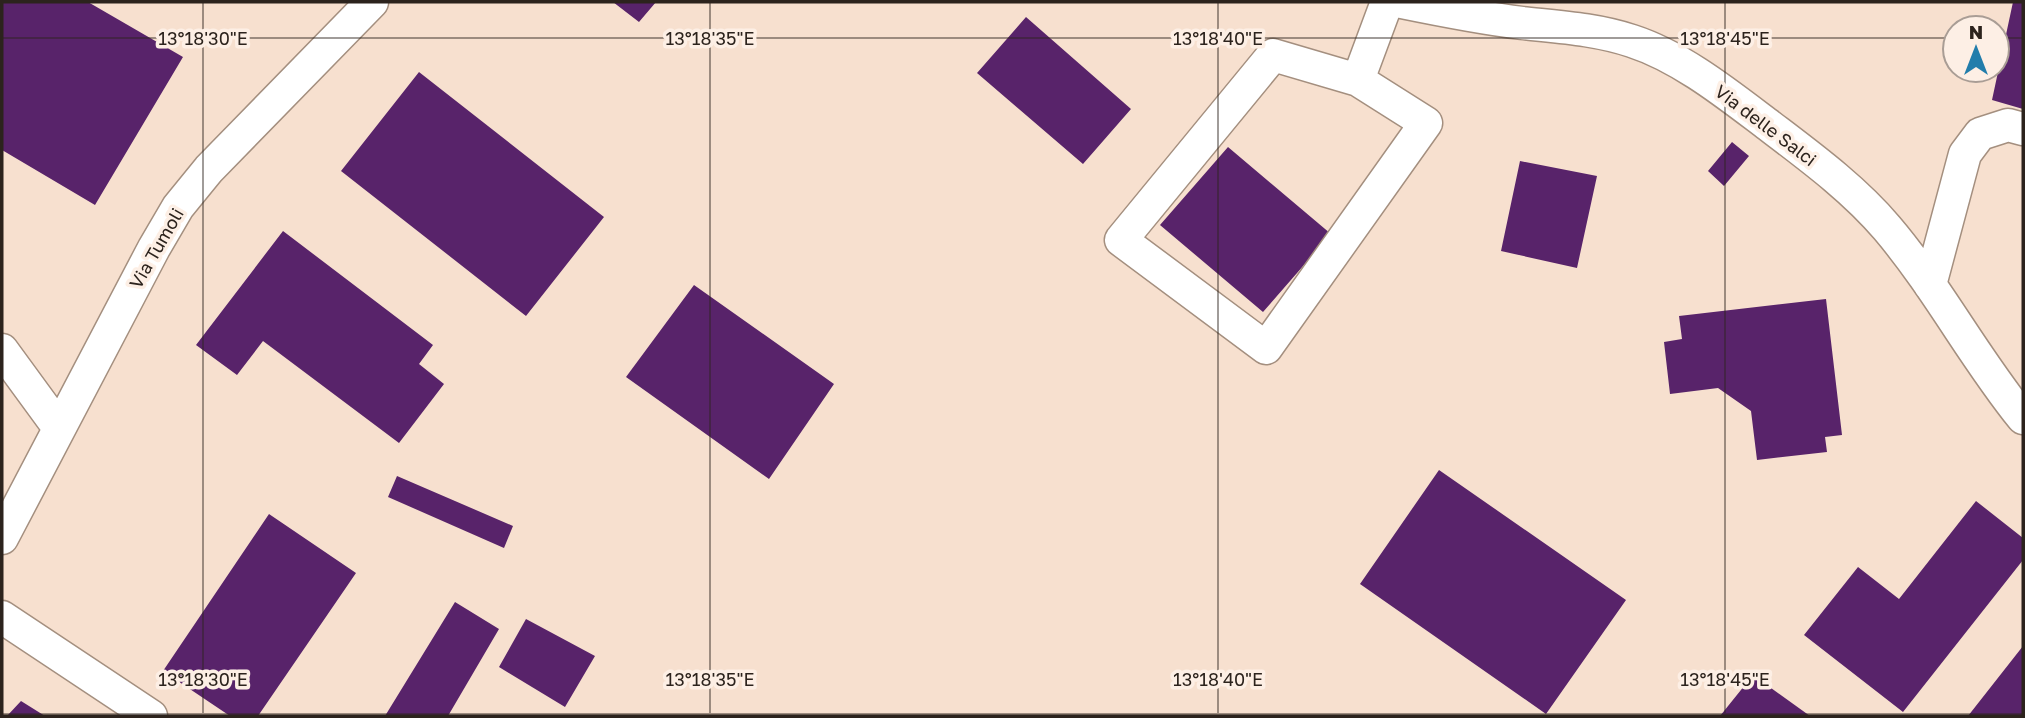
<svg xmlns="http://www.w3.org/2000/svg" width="2025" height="718" viewBox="0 0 2025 718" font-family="'Golos Text',sans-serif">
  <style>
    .building { fill: #58236a }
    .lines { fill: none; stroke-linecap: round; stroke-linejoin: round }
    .minor-casing { stroke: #a48f7f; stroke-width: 35 }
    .minor { stroke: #fff; stroke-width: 32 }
    .ticks { fill: none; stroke: #2c231d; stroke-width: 2; stroke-opacity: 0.45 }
    .labels { text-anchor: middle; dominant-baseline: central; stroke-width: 7; stroke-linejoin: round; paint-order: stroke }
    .street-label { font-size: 18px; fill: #2c231d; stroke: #fdefe5 }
    .ticks-label { font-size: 18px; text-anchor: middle; fill: #2c231d; stroke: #fdefe5; stroke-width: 7; stroke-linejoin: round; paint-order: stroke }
  </style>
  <rect width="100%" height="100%" fill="#f7e0cf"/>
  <path class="building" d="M2 2H88L183 57 95 205 2 150Z
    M613 2H656L639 22Z
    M2013 2H2023V109L1992 100Z
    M1026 17 1131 109 1083 164 977 73Z
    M419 72 604 217 526 316 341 171Z
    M1732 142 1749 156 1724 186 1708 171Z
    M1228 147 1331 234 1263 312 1160 225Z
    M1520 161 1597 176 1577 268 1501 251Z
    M283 231 433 345 419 364 444 384 399 443 263 341 237 375 196 345Z
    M694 285 834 384 769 479 626 377Z
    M1826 299 1842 435 1825 437 1827 452 1757 460 1751 411 1718 388 1670 394 1664 342 1682 339 1679 316Z
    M1439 470 1626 600 1546 714 1360 584Z
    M397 476 513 526 504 548 388 497Z
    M1976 501 2023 538V560L1903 712 1804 635 1858 567 1899 599Z
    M269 514 356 573 258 716H230L163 671Z
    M455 602 499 629 448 716H385Z
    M526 619 595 656 565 707 499 667Z
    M2023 646V716H1968Z
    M1753 675 1810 716H1720Z
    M21 701 45 716H7Z"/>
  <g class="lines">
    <defs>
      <path id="minor" d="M1402 2C1441 10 1482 18 1522 23 1559 27 1596 29 1632 41 1681 57 1726 93 1767 124 1809 156 1853 188 1887 228 1938 288 1974 358 2023 418
        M1273 55 1358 80 1426 123 1266 348 1121 240Z
        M1358 80 1387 2
        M1930 285 1965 154 1980 134 2008 125 2023 129
        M2 350 59 428
        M2 538 154 248 178 207 209 169 372 2
        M2 617 151 716"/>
    </defs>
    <use href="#minor" class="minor-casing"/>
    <use href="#minor" class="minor"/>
  </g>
  <path class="ticks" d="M203 2V716M710 2V716M1218 2V716M1725 2V716M2 38H1955M1997 38H2023M2 714H2023"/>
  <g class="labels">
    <g class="street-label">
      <text transform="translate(1766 125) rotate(37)">Via delle Salci</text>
      <text transform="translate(156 248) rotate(-60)">Via Tumoli</text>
    </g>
  </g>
  <g class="ticks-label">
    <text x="203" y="45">13°18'30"E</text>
    <text x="710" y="45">13°18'35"E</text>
    <text x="1218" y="45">13°18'40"E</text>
    <text x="1725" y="45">13°18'45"E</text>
    <text x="203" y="686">13°18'30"E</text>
    <text x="710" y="686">13°18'35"E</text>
    <text x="1218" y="686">13°18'40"E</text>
    <text x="1725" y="686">13°18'45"E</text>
  </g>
  <rect width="2025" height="718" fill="none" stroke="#2c231d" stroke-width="7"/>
  <g transform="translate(1976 49)"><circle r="33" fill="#fdefe5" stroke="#a99d95" stroke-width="2"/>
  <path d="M0-5L12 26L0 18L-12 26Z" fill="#227dab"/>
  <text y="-10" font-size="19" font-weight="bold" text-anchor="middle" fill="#2c231d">N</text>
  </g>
</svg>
